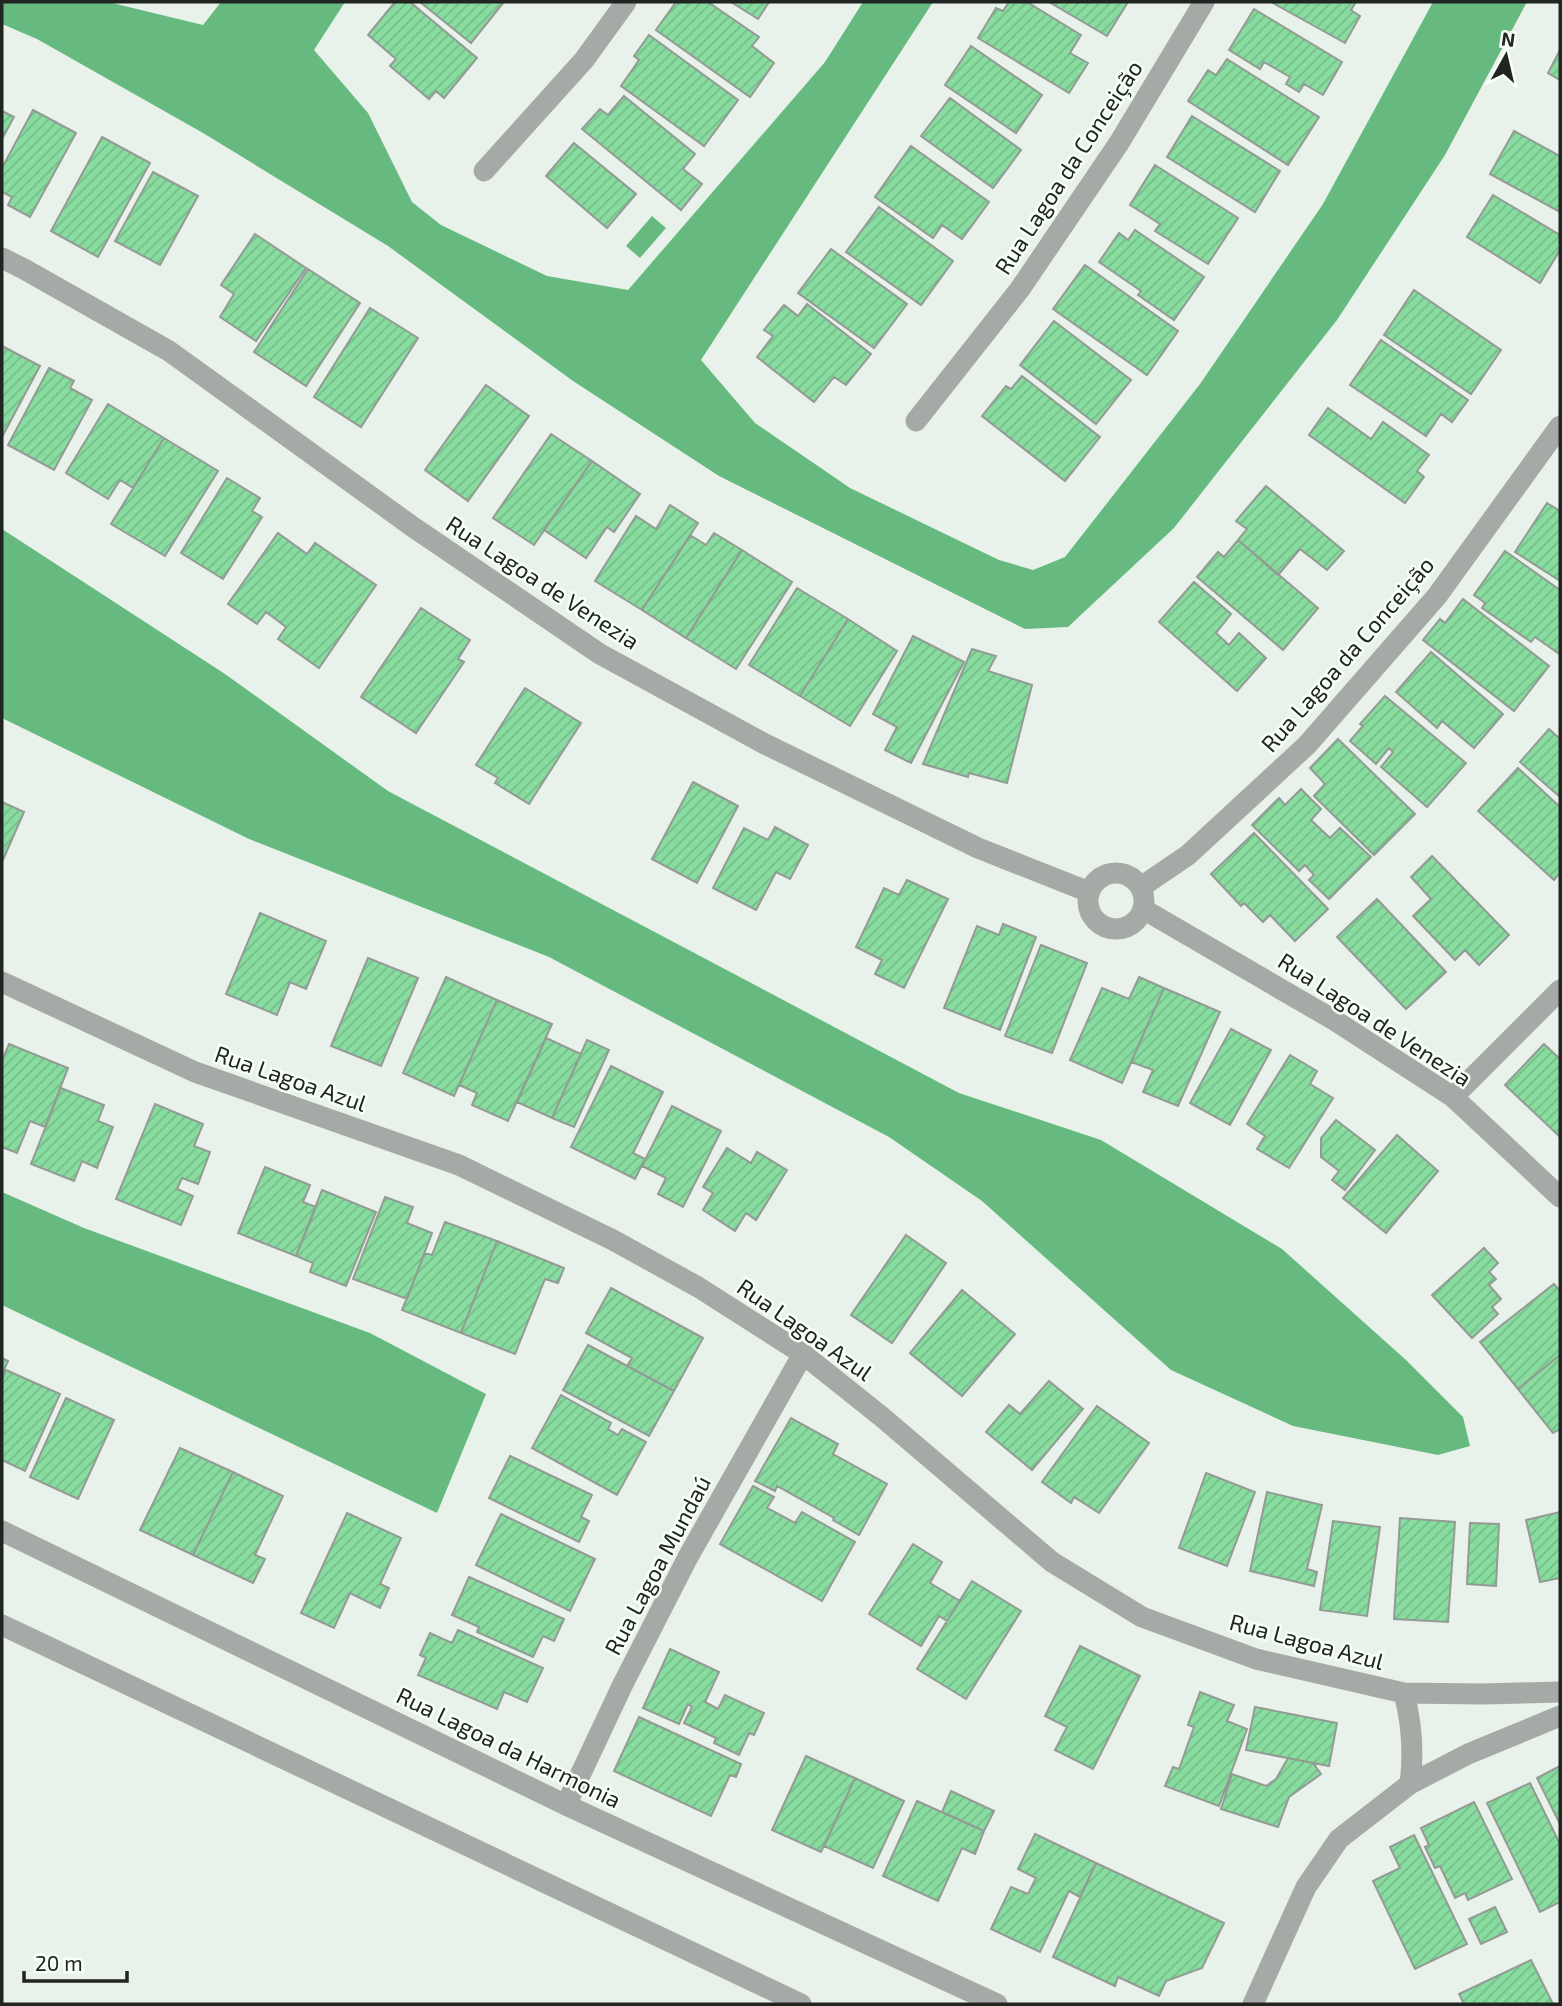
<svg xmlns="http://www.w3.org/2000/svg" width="1562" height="2006" viewBox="0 0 1562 2006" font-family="'Exo 2',sans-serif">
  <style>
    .water { fill: #67ba7f }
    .building { fill: url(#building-hatch); stroke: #929b94; stroke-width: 2 }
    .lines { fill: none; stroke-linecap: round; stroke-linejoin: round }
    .minor { stroke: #a6aaa6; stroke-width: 21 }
    .labels { text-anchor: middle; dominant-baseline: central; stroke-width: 5; stroke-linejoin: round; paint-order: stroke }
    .street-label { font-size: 23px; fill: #212522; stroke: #f7fff9 }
  </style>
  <defs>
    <pattern id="building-hatch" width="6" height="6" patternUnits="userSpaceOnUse" patternTransform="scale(1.75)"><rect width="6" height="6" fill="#88dc9f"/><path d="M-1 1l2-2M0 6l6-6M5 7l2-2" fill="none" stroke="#75bd89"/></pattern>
  </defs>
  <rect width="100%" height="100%" fill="#e8f2ea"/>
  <path class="water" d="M2 2H108L203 25 221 2H345L314 50 368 113 412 202 441 225 547 276 628 290 825 62 863 2H933L701 360 755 423 850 488 999 560 1033 570 1065 557 1200 384 1323 204 1433 2H1527L1445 155 1337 320 1174 528 1068 627 1025 629 719 476 573 381 388 246 203 133 37 39 2 24Z
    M652 216 666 228 640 258 626 246Z
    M2 529 225 674 388 791 959 1093 1101 1140 1282 1249 1406 1360 1463 1417 1470 1446 1438 1455 1293 1426 1171 1370 982 1201 889 1137 549 957 249 839 2 718Z
    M2 1192 84 1228 370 1333 486 1394 437 1513 2 1305Z"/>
  <path class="building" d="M395 2H410L477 58 444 98 436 91 429 99 390 66 396 59 368 35Z
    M420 2H504L471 43Z
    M676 2H708L759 37 752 46 774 63 750 97 656 30Z
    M731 2H769L758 19Z
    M1009 2H1027L1081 35 1070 53 1088 63 1069 93 978 38 996 8 1003 11Z
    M1049 2H1128L1107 36Z
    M1271 2H1356L1351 10 1360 16 1345 43Z
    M1254 9 1342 62 1323 95 1304 84 1299 92 1286 84 1290 77 1264 62 1260 69 1229 50Z
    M649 35 738 100 704 146 621 86 639 60 634 56Z
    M971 46 1042 95 1016 133 945 85Z
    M1560 50V80L1548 73Z
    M1227 59 1319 117 1288 165 1188 101 1208 70 1216 75Z
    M624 96 695 154 683 169 702 184 681 210 582 129 600 109 608 115Z
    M950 98 1021 150 993 188 921 136Z
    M33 110 76 133 30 217 8 205 12 197 2 192V168Z
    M2 111 14 117 2 139Z
    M1192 116 1280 171 1255 212 1167 157Z
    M1514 131 1560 156V212L1490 174Z
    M102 137 150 163 98 257 51 231Z
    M574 143 636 194 607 228 546 176Z
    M911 146 989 202 962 239 942 225 933 238 875 197Z
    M1155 165 1238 218 1208 264 1155 231 1160 224 1130 205Z
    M153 172 198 196 160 265 115 241Z
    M1493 195 1560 235V250L1540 283 1467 237Z
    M879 207 953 261 921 305 846 252Z
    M1135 230 1204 277 1174 320 1138 295 1141 291 1099 262 1119 233 1128 240Z
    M255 234 306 268 256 341 220 317 234 294 221 285Z
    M831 249 907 304 874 348 798 293Z
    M1085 265 1178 331 1147 375 1053 309Z
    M308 269 360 303 306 386 254 352Z
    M1414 290 1501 350 1471 394 1384 335Z
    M807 304 871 354 846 385 834 377 814 402 757 357 773 336 764 330 784 305 798 316Z
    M370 308 418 338 361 427 314 397Z
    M1054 321 1131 380 1096 424 1020 365Z
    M1381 340 1468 400 1452 422 1441 414 1426 436 1350 385Z
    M2 346 40 366 2 437Z
    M49 368 74 381 70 388 92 400 54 470 8 445Z
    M1022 376 1100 437 1065 481 982 416 1006 386 1011 389Z
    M486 385 529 416 468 501 425 470Z
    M108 404 164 438 133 488 120 480 108 499 66 473Z
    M1328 408 1371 439 1383 422 1429 455 1417 471 1424 477 1405 503 1309 435Z
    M551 434 592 461 534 545 493 518Z
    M164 438 218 471 165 556 111 524Z
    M592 461 640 494 614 532 607 527 586 558 544 530Z
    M227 478 260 498 252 511 262 517 223 579 181 553Z
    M1266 486 1344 551 1327 570 1300 549 1278 575 1238 540 1247 529 1236 521Z
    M1547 503 1560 511V581L1515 552Z
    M670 505 698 523 642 610 595 581 636 516 656 529Z
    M278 533 307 554 315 543 376 585 319 668 278 639 286 627 266 612 257 624 228 604Z
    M714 533 742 550 686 638 642 610 690 535 706 545Z
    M1238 540 1318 608 1283 650 1197 577 1218 552 1224 557Z
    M742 550 792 582 736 669 686 638Z
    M1505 551 1560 590V650L1558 653 1535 637 1531 642 1482 608 1485 603 1474 595Z
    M1194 582 1231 614 1216 633 1229 645 1239 633 1266 658 1237 691 1159 622Z
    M797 588 848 619 800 696 749 665Z
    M1463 599 1549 666 1514 711 1423 640 1440 619 1445 623Z
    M421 608 470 640 458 659 464 662 416 733 361 697Z
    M848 619 897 651 850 726 800 696Z
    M913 636 964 662 911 763 885 750 897 727 873 714Z
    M972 649 996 656 988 671 1032 685 1007 783 969 773 968 777 923 764Z
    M1431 652 1503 714 1474 748 1442 721 1437 728 1396 692Z
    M525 688 581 723 529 804 495 783 498 778 476 765Z
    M1385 696 1466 763 1427 807 1381 767 1393 752 1389 748 1376 764 1350 741 1363 726 1360 724Z
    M1549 729 1560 739V797L1520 762Z
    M1338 739 1415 814 1374 855 1314 796 1325 784 1310 768Z
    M1518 768 1560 807V873L1554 880 1478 811Z
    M693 782 738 806 697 883 652 859Z
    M1301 789 1321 809 1311 820 1330 838 1340 828 1371 857 1329 899 1309 880 1314 875 1305 865 1299 871 1252 825 1279 798 1285 805Z
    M2 802 24 812 2 862Z
    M775 827 808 845 790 879 776 872 756 910 713 888 744 828 768 840Z
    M1254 833 1328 909 1295 941 1270 915 1263 922 1244 903 1241 906 1211 874Z
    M1432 856 1509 935 1479 965 1465 950 1455 960 1413 916 1431 899 1411 877Z
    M907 880 948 899 904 988 875 974 882 960 856 947 884 888 899 895Z
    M1377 899 1446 972 1406 1009 1337 937Z
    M260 913 326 941 306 989 290 982 277 1015 226 994Z
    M1003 924 1036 937 1000 1030 944 1008 977 926 999 935Z
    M1041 945 1087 963 1052 1053 1005 1036Z
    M368 958 418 978 381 1066 331 1046Z
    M446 977 497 1000 454 1096 403 1073Z
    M1139 977 1164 988 1122 1083 1070 1060 1102 988 1129 999Z
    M1164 988 1220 1012 1178 1106 1143 1092 1153 1070 1131 1062Z
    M497 1000 552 1024 508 1121 472 1105 477 1093 459 1085Z
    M1231 1029 1271 1050 1230 1125 1190 1103Z
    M546 1038 581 1054 552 1118 517 1102Z
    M587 1040 609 1050 574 1127 552 1118Z
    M9 1044 68 1068 45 1127 30 1121 17 1153 2 1147V1061Z
    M1544 1044 1560 1059V1137L1505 1085Z
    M1290 1055 1317 1071 1310 1084 1333 1098 1289 1168 1257 1149 1265 1136 1247 1124Z
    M611 1066 663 1092 633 1153 645 1159 635 1179 571 1147Z
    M61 1088 104 1105 98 1121 113 1127 97 1168 82 1161 74 1181 31 1164Z
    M155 1104 203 1124 194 1146 210 1152 198 1184 182 1178 177 1189 193 1196 181 1225 116 1199Z
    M672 1106 721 1131 683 1207 658 1194 666 1178 642 1166Z
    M1336 1120 1375 1150 1345 1190 1332 1180 1339 1171 1321 1157V1138Z
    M1397 1135 1438 1171 1386 1233 1343 1198Z
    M727 1148 751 1163 757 1152 787 1170 756 1220 746 1213 735 1231 703 1210 713 1193 703 1187Z
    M265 1167 310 1185 303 1202 316 1207 296 1256 238 1233Z
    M322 1190 376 1212 346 1286 310 1272 313 1263 296 1256Z
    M385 1197 413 1207 407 1223 432 1233 407 1299 353 1279Z
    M445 1222 497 1241 461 1333 402 1310 425 1253 432 1255Z
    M906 1235 946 1263 892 1343 851 1315Z
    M497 1241 564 1268 558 1283 545 1279 515 1354 461 1333Z
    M1484 1248 1498 1263 1489 1272 1496 1279 1489 1285 1501 1299 1492 1307 1498 1314 1472 1338 1432 1295Z
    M1554 1284 1560 1291V1355L1518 1389 1480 1342Z
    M611 1288 703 1338 674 1391 627 1366 632 1358 586 1333Z
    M962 1290 1015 1334 962 1396 910 1353Z
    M588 1345 674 1391 649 1436 563 1390Z
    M1560 1355V1429L1553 1433 1518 1389Z
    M2 1358 8 1361 2 1374Z
    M6 1370 60 1394 25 1471 2 1460V1380Z
    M1049 1381 1083 1409 1032 1470 986 1432 1009 1405 1020 1414Z
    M561 1395 611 1423 608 1429 618 1435 622 1429 646 1442 617 1495 532 1448Z
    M66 1398 114 1420 78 1499 30 1477Z
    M1097 1406 1149 1443 1099 1513 1074 1497 1071 1503 1042 1482Z
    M791 1418 838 1444 833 1454 887 1484 859 1535 833 1520 834 1518 777 1486 775 1491 755 1481Z
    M180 1448 233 1472 193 1555 140 1530Z
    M510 1456 592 1495 581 1517 589 1521 579 1542 489 1498Z
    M233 1472 283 1496 255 1555 265 1559 253 1583 193 1555Z
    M1206 1473 1255 1492 1227 1566 1179 1548Z
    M753 1486 774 1497 767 1508 795 1523 802 1512 855 1542 822 1601 720 1544Z
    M1267 1492 1322 1505 1307 1569 1317 1572 1314 1586 1250 1571Z
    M1560 1512V1578L1540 1582 1526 1520Z
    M347 1513 401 1538 380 1584 389 1588 380 1608 350 1593 334 1628 301 1613Z
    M501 1514 595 1559 570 1611 476 1565Z
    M1400 1518 1455 1522 1448 1622 1394 1619Z
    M1333 1521 1380 1527 1367 1616 1320 1610Z
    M1470 1523 1499 1524 1496 1586 1467 1584Z
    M913 1544 942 1562 930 1583 960 1601 947 1621 939 1616 921 1646 869 1614Z
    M469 1577 564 1619 554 1641 543 1636 533 1657 477 1632 479 1627 452 1615Z
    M972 1581 1021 1611 966 1699 917 1669Z
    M458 1630 543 1668 527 1702 504 1692 497 1709 418 1675 426 1658 420 1655 430 1633 452 1643Z
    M1080 1646 1140 1676 1093 1769 1055 1750 1067 1727 1045 1716Z
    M670 1649 719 1672 705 1702 718 1709 725 1695 764 1713 754 1735 749 1733 739 1755 714 1743 716 1738 684 1723 692 1707 688 1704 679 1724 643 1708Z
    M1200 1692 1234 1705 1227 1721 1247 1729 1219 1806 1165 1786 1173 1767 1179 1769 1194 1727 1188 1725Z
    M1255 1707 1337 1723 1329 1766 1246 1750Z
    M639 1717 741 1764 736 1777 730 1775 711 1816 614 1771Z
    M806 1756 855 1778 821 1852 772 1830Z
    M1288 1758 1313 1763 1321 1774 1289 1797 1278 1827 1221 1809 1232 1774 1266 1786 1276 1779Z
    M1560 1766V1824L1537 1778Z
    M855 1778 904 1801 873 1868 824 1846Z
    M1530 1783 1560 1844V1902L1540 1912 1487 1803Z
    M951 1791 994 1811 984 1831 942 1812Z
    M917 1801 984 1831 975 1854 962 1848 938 1901 883 1876Z
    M1474 1802 1512 1879 1468 1900 1465 1893 1455 1898 1440 1866 1435 1868 1425 1847 1429 1845 1421 1828Z
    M1035 1834 1096 1863 1080 1897 1069 1891 1040 1952 991 1929 1011 1887 1028 1894 1036 1878 1018 1869Z
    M1414 1835 1467 1944 1415 1969 1373 1881 1400 1868 1390 1847Z
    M1096 1863 1224 1923 1202 1968 1166 1981 1159 1996 1118 1977 1115 1986 1053 1957Z
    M1495 1907 1507 1932 1481 1944 1469 1919Z
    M1531 1960 1553 2004H1464L1459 1994Z"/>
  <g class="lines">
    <path class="minor" d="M484 171 584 60 626 2
      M2 258 24 269 169 351 413 527 600 654 763 743 978 848 1089 892
      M916 421 1020 289 1119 143 1204 2
      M1088 901a28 28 0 1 1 56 0a28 28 0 1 1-56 0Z
      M1141 887 1188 855 1307 745 1437 596 1560 426
      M1143 909 1334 1020 1453 1097 1560 1197
      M2 982 195 1072 459 1165 613 1240 698 1287 803 1354 882 1417 1052 1562 1142 1617 1256 1659 1404 1693 1482 1694 1560 1692
      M1453 1097 1560 990
      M2 1531 566 1805 997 2004
      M2 1625 801 2004
      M1404 1693C1412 1724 1414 1753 1410 1784
      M566 1805 623 1684 688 1557 803 1354
      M1253 2004 1306 1887 1339 1839 1410 1784 1468 1754 1560 1716"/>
  </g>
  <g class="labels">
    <g class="street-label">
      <text transform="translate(1068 167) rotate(-57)">Rua Lagoa da Conceição</text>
      <text transform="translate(543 582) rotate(33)">Rua Lagoa de Venezia</text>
      <text transform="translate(1347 654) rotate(-49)">Rua Lagoa da Conceição</text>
      <text transform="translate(1375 1019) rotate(33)">Rua Lagoa de Venezia</text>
      <text transform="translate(291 1078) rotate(19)">Rua Lagoa Azul</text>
      <text transform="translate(805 1329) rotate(35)">Rua Lagoa Azul</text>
      <text transform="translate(657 1565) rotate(-62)">Rua Lagoa Mundaú</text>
      <text transform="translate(1307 1641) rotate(15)">Rua Lagoa Azul</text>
      <text transform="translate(509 1747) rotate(26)">Rua Lagoa da Harmonia</text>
    </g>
  </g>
  <rect width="1562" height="2006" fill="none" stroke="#212522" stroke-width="7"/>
  <g transform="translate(1506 56) rotate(8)" stroke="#f7fff9" stroke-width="5" paint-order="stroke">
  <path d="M0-5L12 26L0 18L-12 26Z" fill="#212522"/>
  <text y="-10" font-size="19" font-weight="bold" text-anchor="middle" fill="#212522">N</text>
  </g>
  <path d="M24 1971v10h103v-10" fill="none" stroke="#212522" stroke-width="3.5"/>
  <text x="35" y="1971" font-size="21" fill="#212522" stroke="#f7fff9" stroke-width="5" paint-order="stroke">20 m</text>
</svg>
